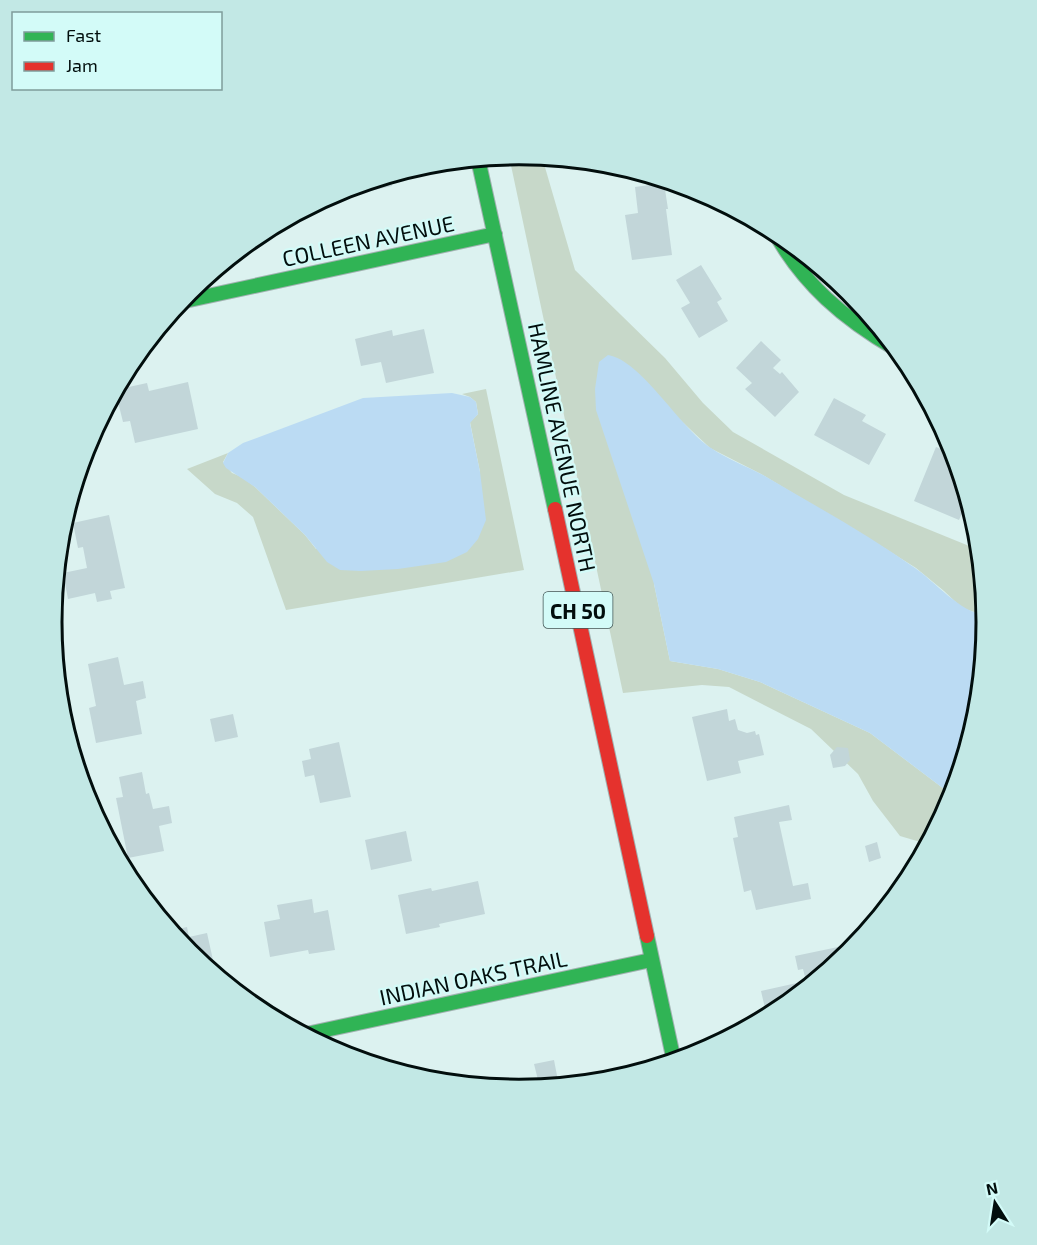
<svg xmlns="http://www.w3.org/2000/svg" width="1037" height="1245" viewBox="0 0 1037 1245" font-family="'Exo 2',sans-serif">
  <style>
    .green { fill: #c7d8c9 }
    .water { fill: #bbdbf3 }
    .building { fill: #c2d6d9 }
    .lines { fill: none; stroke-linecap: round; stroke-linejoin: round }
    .fast-casing { stroke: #a0b1b0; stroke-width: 16 }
    .jam-casing { stroke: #a0b1b0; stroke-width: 16 }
    .fast { stroke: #30b455; stroke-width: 14 }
    .jam { stroke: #e5322d; stroke-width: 14 }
    .labels { text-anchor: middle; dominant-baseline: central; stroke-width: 4.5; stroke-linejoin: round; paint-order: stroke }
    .shield { fill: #d3fbf8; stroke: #415554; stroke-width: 1.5 }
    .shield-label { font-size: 21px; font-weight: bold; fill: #020e0d }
    .street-label { font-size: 22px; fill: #020e0d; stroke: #d3fbf8 }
    .rim { fill: none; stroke: #020e0d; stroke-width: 3 }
  </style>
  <rect width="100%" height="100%" fill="#dcf2f0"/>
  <path class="green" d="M519 155 542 157 575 270 665 358 703 403 733 432 844 495 979 550 985 614H980L962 608 944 591 916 568 881 546 761 474 710 448 675 415 654 584 670 661 718 669 760 682 870 733 952 795 927 844 900 836 873 801 858 774 811 729 729 687 702 685 623 693 509 156Z
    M486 389 524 570 286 610 253 517 237 503 215 494 187 469 228 453 223 462 232 473 242 477 255 487 305 535 316 549 480 472 470 422 478 414 476 402 470 397 462 394Z"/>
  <path class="water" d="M608 355C641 360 679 427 711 448 727 459 746 466 763 475 814 505 867 534 915 568 933 580 964 616 985 614L986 623 977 714 952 795 870 733 760 682 718 669 670 661 654 584 596 410 595 389 599 362Z
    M452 393 470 397 476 402 478 414 470 423 480 472 486 520 478 539 467 552 446 562 398 569 361 571 340 570 327 562 305 535 255 487 226 468 223 463 228 453 243 443 363 398Z"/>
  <path class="building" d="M390 175 392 186 347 196 346 189Z
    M664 183 668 209H666L672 255 632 260 625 215 638 213 635 187Z
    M701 265 722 299 717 302 728 321 699 338 681 308 690 303 676 280Z
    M424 329 434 373 386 383 381 362 361 366 355 339 392 330 393 336Z
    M761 341 781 360 773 368 780 374 782 372 799 392 775 417 745 389 752 383 736 368Z
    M188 382 198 429 135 443 130 421 123 422 115 390 147 383 149 391Z
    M834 398 866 415 862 421 886 434 869 465 814 435Z
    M936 447 954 454 968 500 959 520 914 501Z
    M109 515 125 588 110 591 112 599 97 602 95 593 68 599 63 573 87 568 83 547 78 548 73 523Z
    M118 657 124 685 143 681 146 698 136 701 142 734 96 743 89 708 96 706 88 664Z
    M727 709 729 721 735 719 738 730 747 733 755 731 756 735 759 734 764 755 738 761 741 773 707 781 692 717Z
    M233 714 238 737 215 742 210 719Z
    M339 742 351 797 320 803 314 775 305 777 302 761 311 759 309 749Z
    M837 747 848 748 850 760 845 766 833 768 830 755Z
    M142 772 146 794 149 793 153 809 169 806 172 823 159 826 164 851 128 858 116 798 123 797 119 777Z
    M789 805 792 820 779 822 793 886 808 883 811 899 756 910 751 890 744 892 733 838 738 837 734 817Z
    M406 831 412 861 371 870 365 840Z
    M877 842 881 858 869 862 865 846Z
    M478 881 485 914 439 924 440 927 406 934 398 895 431 888 432 891Z
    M312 899 314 913 328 910 335 950 309 954 308 950 270 957 264 922 280 919 277 905Z
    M187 927 189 937 207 933 215 969 209 970 188 953 170 931Z
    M838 947 841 960 778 1011 767 1017 761 991 806 981 803 969 798 970 795 956Z
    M554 1060 559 1086 540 1088 534 1064Z"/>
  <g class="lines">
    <defs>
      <path id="fast" d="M478 159 555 509
        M774 231C803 284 844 319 896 349
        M180 302 495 234
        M647 936 674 1061
        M302 1035 651 960"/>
      <path id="jam" d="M555 509 647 936"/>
    </defs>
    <use href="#fast" class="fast-casing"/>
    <use href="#jam" class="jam-casing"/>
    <use href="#fast" class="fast"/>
    <use href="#jam" class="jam"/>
  </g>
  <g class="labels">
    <rect class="shield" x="543.5" y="592" width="69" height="36" rx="4.5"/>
    <g class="shield-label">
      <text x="578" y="610">CH 50</text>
    </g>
    <g class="street-label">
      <text transform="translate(368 240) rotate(-12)">COLLEEN AVENUE</text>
      <text transform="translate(563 447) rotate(78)">HAMLINE AVENUE NORTH</text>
      <text transform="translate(473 977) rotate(-12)">INDIAN OAKS TRAIL</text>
    </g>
  </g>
  <path d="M0 0H1037V1245H0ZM62 622a457 457 0 1 1 914 0a457 457 0 1 1-914 0Z" fill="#c2e8e5" fill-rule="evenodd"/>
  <path class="rim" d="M62 622a457 457 0 1 1 914 0a457 457 0 1 1-914 0Z"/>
  <rect x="12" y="12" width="210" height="78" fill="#d3fbf8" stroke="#7f9c9a" stroke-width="1.5"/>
  <rect x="24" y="32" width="30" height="9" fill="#30b455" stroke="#7f9c9a" stroke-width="1.5"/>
  <text x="66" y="42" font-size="18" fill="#020e0d">Fast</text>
  <rect x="24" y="62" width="30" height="9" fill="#e5322d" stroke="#7f9c9a" stroke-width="1.5"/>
  <text x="66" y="72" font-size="18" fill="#020e0d">Jam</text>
  <g transform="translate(995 1203) rotate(348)" stroke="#d3fbf8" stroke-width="4.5" paint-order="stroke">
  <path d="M0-4.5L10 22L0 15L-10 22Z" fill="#020e0d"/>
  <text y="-9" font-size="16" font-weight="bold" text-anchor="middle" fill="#020e0d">N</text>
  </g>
</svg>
